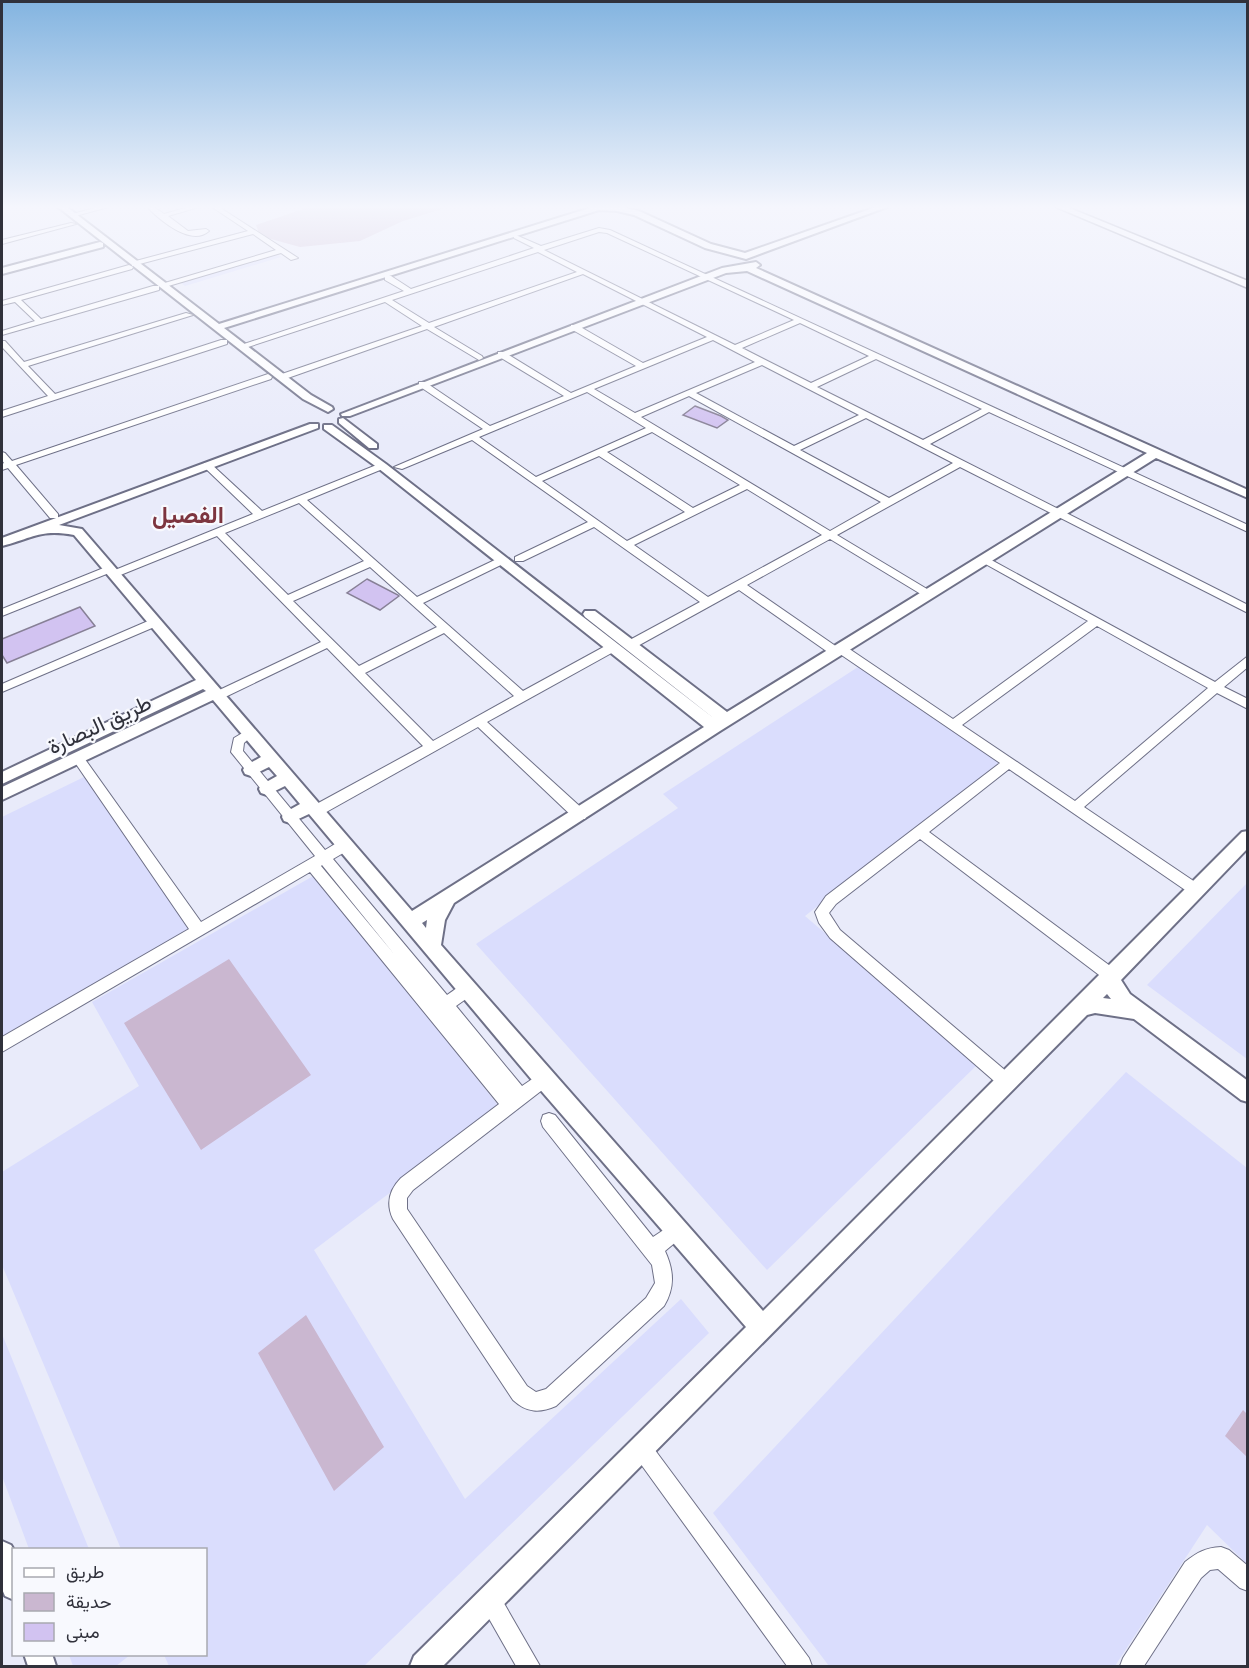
<svg xmlns="http://www.w3.org/2000/svg" width="1249" height="1668" viewBox="0 0 1249 1668" font-family="'Exo 2',Vazirmatn,sans-serif">
  <style>
    .built { fill: #daddfd }
    .green { fill: #cab7d0 }
    .building { fill: #d2c3f1; stroke: #878096; stroke-width: 1.5 }
    .lines { fill: none; stroke-linecap: round; stroke-linejoin: round }
    .minor-casing { stroke: #6e7087; stroke-width: 2 }
    .tertiary-casing { stroke: #6e7087; stroke-width: 4 }
    .secondary-casing { stroke: #6e7087; stroke-width: 3 }
    .minor { fill: #fff; fill-rule: evenodd }
    .tertiary { fill: #fff; fill-rule: evenodd }
    .secondary { fill: #fff; fill-rule: evenodd }
    .labels { text-anchor: middle; dominant-baseline: central; stroke-width: 4.5; stroke-linejoin: round; paint-order: stroke }
    .street-label { font-size: 22px; fill: #30313b; stroke: #f8f9fe }
    .far-district-label { font-size: 24px; font-weight: bold; fill: #7d353f; stroke: #f8f9fe }
  </style>
  <rect width="100%" height="100%" fill="#e9ebfa"/>
  <path class="built" d="M274 253 281 257 185 286 178 281Z
    M858 667 1000 762 805 916 978 1064 767 1270 476 944 678 808 663 794Z
    M86 776 191 930 2 1039V817Z
    M315 875 501 1109 314 1250 465 1499 681 1299 709 1333 364 1666H169L164 1655 206 1654V1550L121 1549 2 1265V1172L139 1086 92 1002Z
    M1247 883V1059L1147 985Z
    M1126 1072 1247 1168V1564L1207 1525 1115 1666H829L713 1513Z
    M2 1334 89 1549H29L2 1476Z
    M69 1655H130L116 1666H73Z"/>
  <path class="green" d="M309 207H449L403 221 360 241 300 247 260 236 256 225Z
    M229 959 311 1075 201 1150 124 1023Z
    M306 1315 384 1447 334 1491 258 1353Z
    M1243 1410 1247 1414V1457L1225 1436Z"/>
  <path class="building" d="M695 406 721 416 728 420 717 428 683 415Z
    M367 579 398 595 399 596 380 610 347 593Z
    M80 607 95 626 7 663 2 655V639Z"/>
  <g class="lines">
    <defs>
      <path id="minor" d="M98 207H108L72 217 69 215Z
        M147 207H154L164 214 189 207H199L168 216 188 231 206 229 209 231C191 247 160 220 147 207Z
        M212 207H219L298 258 291 260 281 253 165 287 158 285 276 250 253 234 132 266V262L248 231Z
        M71 223 76 224 2 244V240Z
        M599 228 610 230 1248 525V532L989 412 930 444 1248 605V613L960 467 837 535 932 592V596H924L830 539 747 585 837 647 845 646 953 719 1088 621 980 561 979 559 984 556 1215 682 1248 656V667L1224 687 1248 699V709L1217 693 1084 807 1201 886 1203 890 1201 894H1191L1009 769 929 832 1117 971 1120 976 1117 981 1112 983 1107 981 920 839 836 904 829 913 840 930 1013 1077 1015 1082 1013 1087 1007 1090 1001 1087 830 938 819 923 815 912 826 896 1000 763 840 654 832 655 739 590 634 648H626V642L700 602 594 527 523 561H515V557L588 522 472 440 402 469 394 467 483 429 419 386V382H425L490 426 564 396 498 356V352H504L571 393 636 366 571 329V325H577L643 363 707 337 583 274 434 327 482 356 483 358 479 360 427 329 285 379H279V375L422 326 385 302 245 348 238 346 404 291 385 280V276H391L411 289 534 248 514 238V236H518L541 246ZM599 232 607 233 794 320 735 345 544 250ZM538 252 577 272 429 323 392 300ZM800 323 869 356 811 383 742 348ZM713 340 755 362 635 413 594 389ZM876 359 982 409 923 440 817 387ZM762 365 859 415 794 446 696 393ZM587 392 646 428 536 477 479 437ZM689 396 881 502 830 531 641 417ZM866 418 953 463 889 498 800 450ZM652 432 740 485 693 508 607 452ZM599 456 685 512 627 541 542 481ZM747 489 822 535 708 597 634 545ZM1097 626 1208 688 1075 801 962 725Z
        M129 265 133 267 132 269 21 300 41 319 153 286H159V290L2 335V331L35 321 15 302 2 305V301Z
        M186 313 193 315 28 366 55 394 221 340H227V344L2 417V411L48 396 2 347V341H5L24 362Z
        M268 374 272 377 271 379 16 465 58 514V518H50L8 468 2 470V464L4 463 2 460V452L5 453 12 461Z
        M204 463H210L262 511 379 464H385V468L307 500 417 597 499 558H507V562L423 603 523 691 609 644H617V650L487 722 585 811 587 815 585 819H575L478 727 321 815H311L309 811 311 807 423 746 327 648 221 699H213L211 696 213 693 321 642 217 536 118 576H110L109 573 2 616V609L106 567H114L115 570 253 514 204 467ZM299 503 364 561 288 595 225 533ZM370 567 437 627 359 666 293 601ZM444 633 514 696 433 741 365 673Z
        M155 618 159 619V625L2 692V684Z
        M249 729 255 733 244 743 243 751 325 850 340 841H350L352 845 350 849 333 859 447 995C455 990 463 981 473 984L476 989 473 994 456 1006 522 1086 544 1071 550 1074 552 1079 550 1084 413 1190 407 1198V1209L527 1386 536 1392 546 1389 646 1298 655 1283 652 1265 543 1127 541 1121 543 1115 549 1113 555 1115 653 1237 677 1221 683 1224 686 1230 683 1236 665 1251C674 1271 675 1287 664 1306L556 1406C540 1413 527 1413 513 1400L393 1219C386 1204 389 1190 401 1178L499 1104 310 872 2 1052V1037L189 929 74 761 72 758 74 755H82L201 922 315 856 231 752 234 738ZM322 865 394 954 321 866Z
        M642 1439 649 1442 809 1658 812 1666H787L635 1456 632 1449 635 1442Z
        M1221 1547 1229 1550 1248 1566V1591L1240 1588 1218 1569 1210 1570 1201 1578 1144 1666H1120L1123 1658 1185 1562C1198 1552 1205 1548 1221 1547Z
        M490 1590 498 1593 540 1666H516L479 1601 482 1593Z"/>
      <path id="tertiary" d="M58 207H67L219 324 593 207H621L639 211 711 244 745 253 876 207H887L746 259 705 248 634 215 617 211 599 210 224 328 311 395 332 407 333 409 328 412 303 399Z
        M100 242 103 243V247L2 274V268Z
        M756 262 760 265 756 268 1248 490V498L1156 458 720 731 454 903 445 920 441 945 763 1311 1242 832 1248 831V848L1121 980 1130 994 1248 1081V1102L1241 1100 1134 1019 1095 1013 1087 1015 443 1666H410L414 1656 746 1327 537 1086 309 814 290 823 284 821 282 817 284 813 300 804 285 786 267 795 261 793 259 789 261 785 277 776 269 767 251 776 245 774 243 770 245 766 261 757 213 700 2 800V787L206 691 203 689 2 784V772L196 680 74 535C40 529 33 538 2 546V538L310 424H318V428L59 525 82 529 412 911 704 727 378 468 324 429V425H332L386 464 716 720 585 617 583 614 585 611H595L727 712 1147 453 747 271 726 273 350 416H342L341 414 722 268ZM427 920 426 928 422 923ZM1107 994 1111 999 1103 998Z
        M343 418 377 444V448H369L339 423V419Z
        M2 1541 11 1545 14 1550V1600L5 1596 2 1589Z
        M24 1654H52L56 1666H28Z"/>
      <path id="secondary" d="M1056 207H1067L1248 281V288Z"/>
    </defs>
    <use href="#minor" class="minor-casing"/>
    <use href="#tertiary" class="tertiary-casing"/>
    <use href="#secondary" class="secondary-casing"/>
    <use href="#minor" class="minor"/>
    <use href="#tertiary" class="tertiary"/>
    <use href="#secondary" class="secondary"/>
  </g>
  <linearGradient id="sky" x2="0" y2="1"><stop stop-color="#83b4e0"/><stop offset="0.47" stop-color="#f5f6fd"/><stop offset="1" stop-color="#f5f6fd" stop-opacity="0"/></linearGradient>
  <rect width="1249" height="440" fill="url(#sky)"/>
  <g class="labels">
    <g class="street-label">
      <text transform="translate(99 723) rotate(-25)">طريق البصارة</text>
    </g>
    <g class="far-district-label">
      <text x="188" y="513">الفصيل</text>
    </g>
  </g>
  <rect width="1249" height="1668" fill="none" stroke="#30313b" stroke-width="6"/>
  <rect x="12" y="1548" width="195" height="108" fill="#f8f9fe" stroke="#a8a9b0" stroke-width="1.5"/>
  <rect x="24" y="1568" width="30" height="9" fill="#ffffff" stroke="#a8a9b0" stroke-width="1.5"/>
  <text x="66" y="1578" font-size="18" fill="#30313b">طريق</text>
  <rect x="24" y="1593" width="30" height="18" fill="#cab7d0" stroke="#a8a9b0" stroke-width="1.5"/>
  <text x="66" y="1608" font-size="18" fill="#30313b">حديقة</text>
  <rect x="24" y="1623" width="30" height="18" fill="#d2c3f1" stroke="#a8a9b0" stroke-width="1.5"/>
  <text x="66" y="1638" font-size="18" fill="#30313b">مبنى</text>
</svg>
